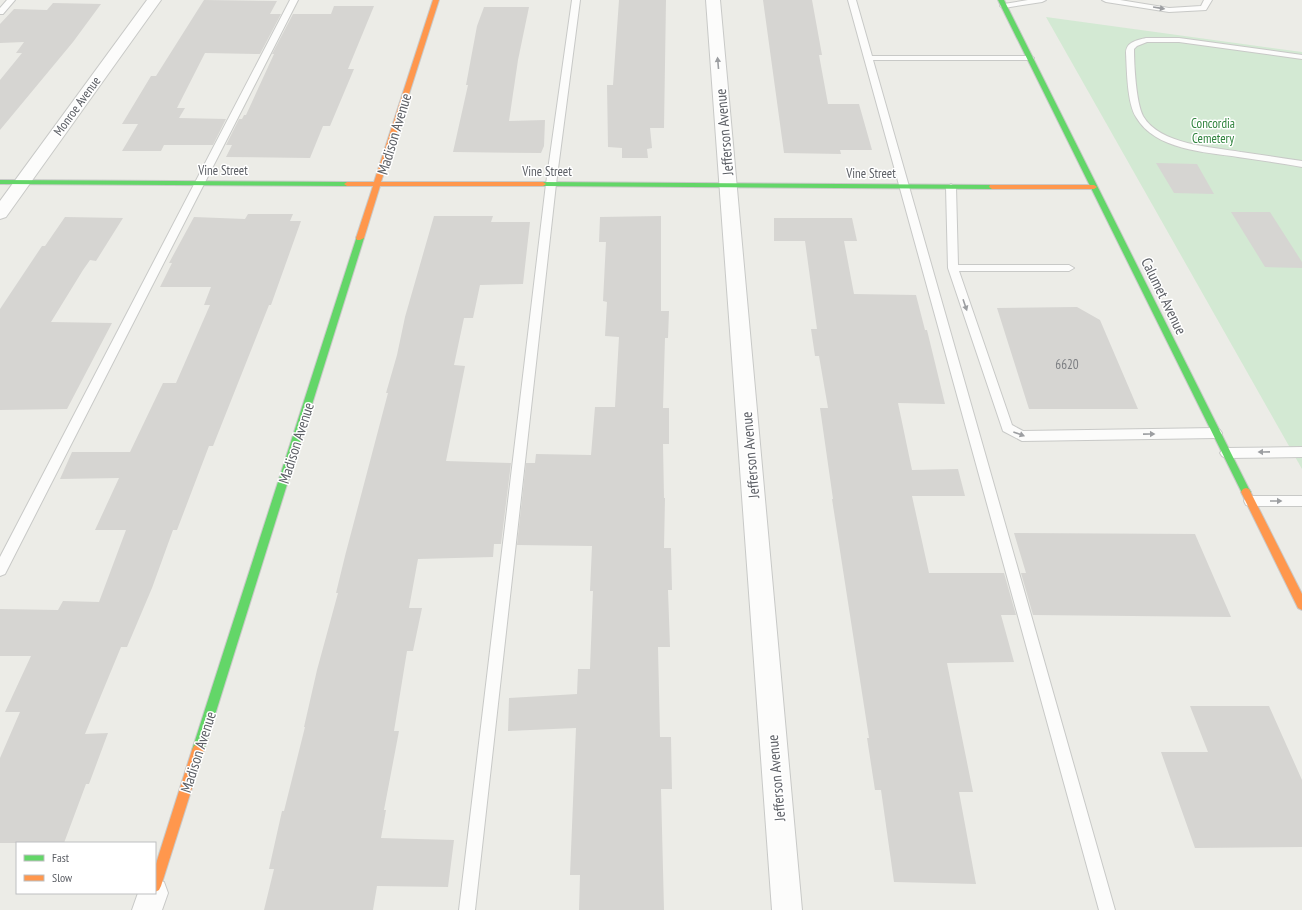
<svg xmlns="http://www.w3.org/2000/svg" width="1302" height="910" viewBox="0 0 1302 910" font-family="'PT Sans Narrow',sans-serif">
  <style>
    .green { fill: #d3e9d3 }
    .building { fill: #d6d5d2 }
    .lines { fill: none; stroke-linecap: round; stroke-linejoin: round }
    .lane-casing { stroke: #c8c9c7; stroke-width: 2 }
    .street-casing { stroke: #c8c9c7; stroke-width: 2 }
    .fast-casing { stroke: #c9c9c8; stroke-width: 2 }
    .slow-casing { stroke: #c9c9c8; stroke-width: 2 }
    .lane { fill: #fcfcfb; fill-rule: evenodd }
    .street { fill: #fcfcfb; fill-rule: evenodd }
    .fast { fill: #63d668; fill-rule: evenodd }
    .slow { fill: #ff974d; fill-rule: evenodd }
    .oneway { fill: #9c9ea1 }
    .labels { text-anchor: middle; dominant-baseline: central; stroke-width: 3; stroke-linejoin: round; paint-order: stroke }
    .far-street-label { font-size: 13px; fill: #5c5f65; stroke: #fff }
    .far-park-label { font-size: 13px; fill: #32853f; stroke: #fff }
    .number-label { font-size: 13px; fill: #7b7d81 }
    .street-label { font-size: 15px; fill: #5c5f65; stroke: #fff }
  </style>
  <rect width="100%" height="100%" fill="#ecece7"/>
  <path class="green" d="M1046 17 1302 52V469Z"/>
  <path class="building" d="M204 0 277 1 270 14H281L260 54 205 53 177 108H185L179 118 226 119 213 145H164L161 151H122L138 124H122L151 76H156Z
    M619 0H666L664 128H650L652 148 647 149 648 158H622V148L608 147 607 85H613Z
    M763 0H812L822 55H819L828 104H859L872 150H840L841 154 784 153Z
    M53 3 101 4 73 42 0 130V80L22 53H16L24 42 0 43V24L14 9 47 10Z
    M334 6H374L348 69H354L330 126H323L310 158 226 157 232 145H226L239 119H242L244 115H246L274 54H272L293 14H331Z
    M484 7H529L518 60 509 121 545 120 544 146 541 153 453 152 468 85H466L477 26Z
    M1156 163 1197 164 1214 194 1174 193Z
    M1231 212H1270L1302 262V268L1265 267Z
    M248 214H293L290 221H301L271 305H269L213 446H209L177 530H173L152 588 127 647H121L85 734 108 733 89 784H86L64 843H0V758L20 712H5L31 656H0V609L58 610 63 601 99 602 126 530H95L119 478 60 479 72 452H130L163 383H176L210 305H204L211 287H160L172 263H169L194 217 245 219Z
    M434 216H493L491 222H530L523 284 480 285 473 318H464L454 365 465 366 446 461 511 463 501 544H494L493 557 418 559 409 608H422L413 651H407L394 731H399L384 810H386L381 838 454 840 448 887 377 886 373 910H264L274 869H269L282 811H284L305 727H304L317 670 338 593H336L345 556 388 393H386L397 355 405 317Z
    M661 216V311H669L668 338H665L663 408H669V444H663L664 498H665L664 548H671L672 590H668L670 647H658L660 737H671L672 789H661L664 910H579L580 875H570L576 728 508 731 509 698 577 694 578 669H590L593 591H590L592 546 517 545 526 463H535L536 454 591 455 595 407H615L619 337 605 336 607 302 603 301 606 242H599L600 217Z
    M65 217 123 218 96 261 90 260 83 270 51 322 112 323 67 409 0 410V309L42 246H45Z
    M774 218H852L857 241H844L854 294 916 295 925 330H927L945 404 898 403 912 470 958 469 965 496H912L929 573H1004L1016 615H1001L1014 662 947 663 973 792H959L976 884 894 882 881 790H875L867 738H869L832 499H833L820 408H828L819 356H815L811 329H817L805 241H774Z
    M1077 307 1100 320 1138 409H1029L997 308Z
    M1014 533 1195 534 1231 617 1033 615 1021 573H1026Z
    M1190 706H1269L1302 780V847L1195 848 1161 752H1208Z"/>
  <g class="lines">
    <defs>
      <path id="lane" d="M7 0H15L3 14H0V8Z
        M290 0H298L5 574 0 576V557Z
        M572 0H580L556 184 475 910H459L546 184Z
        M848 0H856L872 56H1030L1034 58 1030 60H873L1115 910H1099Z
        M1028 0H1046L1042 2 1004 8 1000 6 1004 4Z
        M1102 0H1120L1169 8 1201 6 1204 0H1212L1206 10 1169 12 1106 2Z
        M1146 38H1179L1302 55V59L1179 42H1147L1137 46 1134 49C1134 65 1136 102 1143 116 1160 145 1212 147 1241 152 1262 155 1282 158 1302 161V167C1281 163 1259 160 1238 157 1205 152 1155 150 1136 117 1127 103 1127 70 1126 53 1126 42 1137 40 1146 38Z
        M951 184 956 187 958 265H1069L1074 268 1069 271H959L1012 425 1023 431 1216 428 1220 430 1222 433 1220 436 1216 438 1022 441 1003 431 948 268 946 187Z
        M1302 447V457L1226 458 1222 456 1220 453 1222 450 1226 448Z
        M1250 496H1302V506H1250L1246 505 1244 501 1246 497Z"/>
      <path id="street" d="M147 0H161L6 217 0 219V201Z
        M706 0H720L802 910H772Z
        M155 879 164 882 168 893 162 910H132L138 893H155Z"/>
      <path id="fast" d="M998 0H1004L1249 489 1251 492 1249 495 1246 496 1243 495Z
        M0 180 347 182 350 184 347 186 0 184Z
        M541 182 992 185 995 187 992 189 543 186 540 184Z
        M357 236H360L364 238 204 750 202 754 198 756 194 754 192 750Z"/>
      <path id="slow" d="M433 0H439L381 182H543L546 184 543 186H380L364 238 360 240H357L356 238 373 186H347L344 184 347 182H374Z
        M990 185H1094L1097 187 1094 189H992L989 187Z
        M1246 488 1249 489 1302 594V610L1298 608 1241 492 1243 489Z
        M198 744 202 746 204 750 161 886 159 890 155 892V867L192 750 194 746Z"/>
    </defs>
    <use href="#lane" class="lane-casing"/>
    <use href="#street" class="street-casing"/>
    <use href="#fast" class="fast-casing"/>
    <use href="#slow" class="slow-casing"/>
    <use href="#lane" class="lane"/>
    <use href="#street" class="street"/>
    <use href="#fast" class="fast"/>
    <use href="#slow" class="slow"/>
  </g>
  <defs><path id="oneway-solid" d="M-6-.8H1V-3.2L6.5 0L1 3.2V.8H-6Z"/></defs>
  <g class="oneway">
    <use href="#oneway-solid" transform="translate(1159 8) rotate(9)"/>
    <use href="#oneway-solid" transform="translate(718 63) rotate(-95)"/>
    <use href="#oneway-solid" transform="translate(965 305) rotate(71)"/>
    <use href="#oneway-solid" transform="translate(1019 434) rotate(20)"/>
    <use href="#oneway-solid" transform="translate(1149 434) rotate(-1)"/>
    <use href="#oneway-solid" transform="translate(1264 452) rotate(179)"/>
    <use href="#oneway-solid" transform="translate(1276 501)"/>
  </g>
  <g class="labels">
    <g class="far-street-label">
      <text transform="translate(77 106) rotate(-54)">Monroe Avenue</text>
      <text x="223" y="170">Vine Street</text>
      <text x="547" y="171">Vine Street</text>
      <text x="871" y="173">Vine Street</text>
    </g>
    <g class="far-park-label">
      <text x="1213" y="123">Concordia<tspan x="1213" dy="15">Cemetery</tspan></text>
    </g>
    <g class="number-label">
      <text x="1067" y="364">6620</text>
    </g>
    <g class="street-label">
      <text transform="translate(724 132) rotate(-95)">Jefferson Avenue</text>
      <text transform="translate(394 134) rotate(-73)">Madison Avenue</text>
      <text transform="translate(1164 296) rotate(64)">Calumet Avenue</text>
      <text transform="translate(296 443) rotate(-72)">Madison Avenue</text>
      <text transform="translate(750 455) rotate(-95)">Jefferson Avenue</text>
      <text transform="translate(198 752) rotate(-72)">Madison Avenue</text>
      <text transform="translate(776 778) rotate(-95)">Jefferson Avenue</text>
    </g>
  </g>
  <rect x="16" y="842" width="140" height="52" fill="#ffffff" stroke="#bebfc1"/>
  <rect x="24" y="855" width="20" height="6" fill="#63d668" stroke="#bebfc1"/>
  <text x="52" y="862" font-size="12" fill="#5c5f65">Fast</text>
  <rect x="24" y="875" width="20" height="6" fill="#ff974d" stroke="#bebfc1"/>
  <text x="52" y="882" font-size="12" fill="#5c5f65">Slow</text>
</svg>
